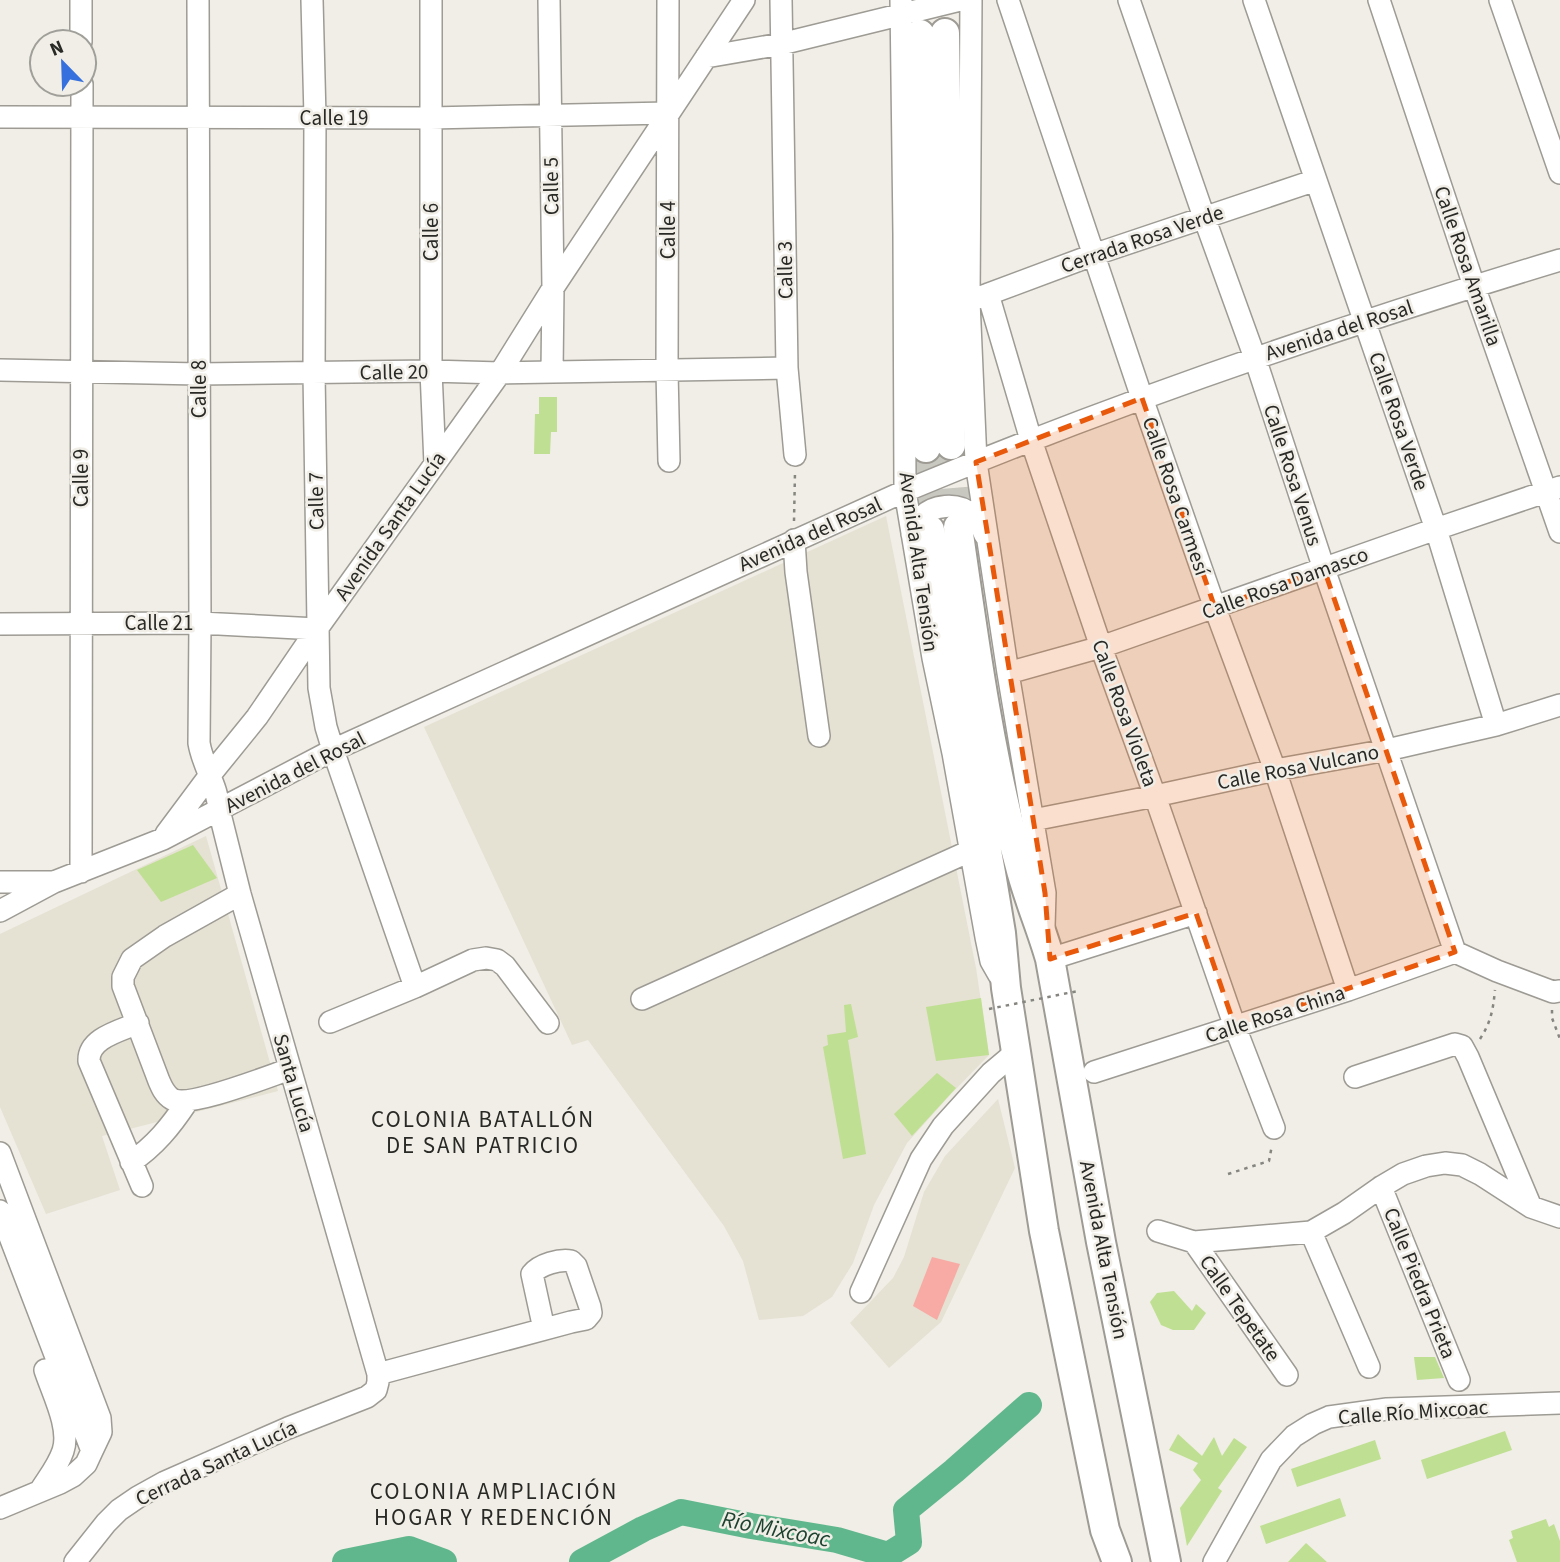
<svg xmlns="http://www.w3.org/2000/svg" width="1560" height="1562" viewBox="0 0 1560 1562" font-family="'Source Sans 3',sans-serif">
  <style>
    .built { fill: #e5e1d3 }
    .green { fill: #f7aba4 }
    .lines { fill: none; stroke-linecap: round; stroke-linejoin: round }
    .river { stroke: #61b78d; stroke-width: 26 }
    .building { fill: #bfdf92 }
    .major-tunnel { stroke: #c8c7c0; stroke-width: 28; stroke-dasharray: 28 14; stroke-linecap: butt }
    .minor-casing { stroke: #9d9b94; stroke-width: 24 }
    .major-casing { stroke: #9d9b94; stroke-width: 32 }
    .path { stroke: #868580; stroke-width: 2.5; stroke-dasharray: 3.5 5; stroke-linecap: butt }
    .minor { stroke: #fff; stroke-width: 21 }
    .major { stroke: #fff; stroke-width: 28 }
    .path-bridge { stroke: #868580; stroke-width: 2.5; stroke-dasharray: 3.5 5; stroke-linecap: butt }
    .marked { fill: #e8590c; fill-opacity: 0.2; stroke: #e8590c; stroke-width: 5; stroke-dasharray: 14 9; stroke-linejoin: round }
    .labels { text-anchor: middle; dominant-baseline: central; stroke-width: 5; stroke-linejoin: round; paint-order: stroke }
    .street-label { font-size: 21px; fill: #292926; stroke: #f0eee6 }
    .neighbourhood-label { font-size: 23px; letter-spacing: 2px; fill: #292926; stroke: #f0eee6 }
    .water-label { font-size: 23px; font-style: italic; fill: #1d4230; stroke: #f0eee6 }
  </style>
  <rect width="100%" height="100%" fill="#f0eee6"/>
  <path class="built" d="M886 516 976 968 989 1055 950 1095 907 1143 874 1205 853 1263 832 1297 803 1316 759 1320 743 1261 724 1226 588 1040 572 1045 424 727Z
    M206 836 278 1091 102 1136 120 1190 46 1214 0 1107V934Z
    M998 1099 1015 1168 941 1322 889 1368 850 1323 893 1278 904 1257 924 1192 945 1156Z"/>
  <path class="green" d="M932 1257 960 1264 937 1320 913 1306Z"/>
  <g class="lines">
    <path class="river" d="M345 1562 409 1549 444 1562
      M582 1562 643 1529 681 1512 751 1526 837 1540 888 1555 909 1542 906 1510 954 1471 1029 1405"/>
  </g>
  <path class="building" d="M539 397H557V432H551L550 454H534L535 414H539Z
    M193 845 217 878 161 902 137 870Z
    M981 998 989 1055 936 1061 926 1007Z
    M851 1004 858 1037 848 1040 866 1154 843 1159 823 1047 828 1045 827 1035 846 1032 844 1005Z
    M937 1073 956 1088 912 1136 894 1114Z
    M1174 1291 1192 1311 1196 1304 1206 1313 1194 1330H1173L1161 1325 1150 1302 1157 1293Z
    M1414 1357H1435L1444 1378 1417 1380Z
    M1505 1431 1512 1450 1427 1479 1421 1460Z
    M1178 1434 1202 1456 1214 1437 1222 1456 1234 1438 1247 1447 1218 1488 1222 1491 1187 1546 1180 1508 1201 1480 1193 1470 1198 1463 1169 1450Z
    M1375 1440 1381 1459 1297 1487 1291 1469Z
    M1340 1498 1346 1516 1266 1544 1260 1526Z
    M1546 1519 1549 1527 1554 1524 1560 1541V1562H1517L1509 1540 1513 1538 1511 1531Z
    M1306 1543 1327 1562H1288Z"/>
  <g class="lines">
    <path class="major-tunnel" d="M951 446 958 527
      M926 448 930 530"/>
    <defs>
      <path id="minor" d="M81 0V42
        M312 0 315 117 314 373 319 688 326 727 333 750 415 987
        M431 0V371L435 464
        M549 0 553 288 552 372
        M668 0 667 371 669 461
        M781 0 787 368 795 455
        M901 0 904 234 905 491 933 658 953 753 986 937 991 961 999 975
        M971 0 969 301 976 462 1008 673 1045 893 1044 927
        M1008 0 1142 398 1215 608 1275 770 1348 990
        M1129 0 1204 217 1255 358 1324 569 1455 952
        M1254 0 1436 529 1496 725
        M1379 0 1474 286 1560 532
        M1500 0 1560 173
        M706 57 781 44 960 0
        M0 117 430 118 668 113
        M988 294 1031 440 1101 647 1155 796 1235 1027 1274 1128
        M975 299 1093 255 1316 180
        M0 370 199 374 431 371 500 373 787 368
        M912 534C914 529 916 523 920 519 932 504 958 502 972 515 978 520 982 528 985 535
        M794 540 796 572 819 736
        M0 624 200 623 317 629
        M1008 673 1101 647 1436 529 1560 487
        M1033 820 1155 796 1275 770 1387 750 1496 725 1560 705
        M166 834 210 775 257 717 317 629 500 373 553 288 744 0
        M81 872 82 84
        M0 882H52
        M240 894 165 936 132 959 123 977V986L159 1081C162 1088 165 1095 172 1099 189 1108 269 1076 290 1069
        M0 911 54 882 163 839 333 750 905 491C1119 402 1338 327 1560 260
        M1455 952 1497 971 1553 992 1560 991
        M1050 959 1196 913
        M642 999 970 851
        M330 1022 415 987 473 960 486 958 497 960 505 966 548 1023
        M138 1023C120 1031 88 1038 89 1061L142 1186
        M1094 1072 1348 990 1455 952
        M1355 1077 1455 1044 1462 1046 1468 1057 1531 1207
        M0 1153 100 1418 101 1432 92 1451 86 1464 73 1476 60 1483 0 1508
        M131 1162C155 1146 171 1126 187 1102
        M1381 1187 1459 1380
        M0 1211 92 1451
        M1158 1231 1194 1242 1311 1232 1344 1213 1381 1187 1403 1174 1426 1166 1445 1163 1462 1165 1480 1174 1531 1207 1560 1217
        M1311 1232 1369 1367
        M1194 1242 1287 1375
        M861 1292 921 1159 943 1126 991 1073 1016 1052
        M378 1374 571 1322 586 1319 591 1313 590 1307 576 1266 571 1261C560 1259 540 1264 532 1274L544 1329
        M40 1491C48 1478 58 1466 63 1451 71 1428 52 1392 45 1370
        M75 1562 106 1523 119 1510 138 1497 165 1482 288 1428 367 1397 376 1390 378 1382V1374L240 894 219 810C218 786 203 767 199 743L200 623 198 0
        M1214 1562 1271 1460 1294 1436 1313 1424 1329 1417 1387 1409 1560 1403"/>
      <path id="major" d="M945 33 951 445
        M920 34 926 448
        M958 527C974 639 989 753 1019 863 1027 896 1041 927 1050 959L1101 1242 1166 1562
        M930 530 955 676 991 873 1001 933 1006 988 1044 1231 1105 1530 1117 1562"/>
    </defs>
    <use href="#minor" class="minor-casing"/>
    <use href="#major" class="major-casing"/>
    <path class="path" d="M794 521 795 472
      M1552 1010V1018L1560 1039
      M1480 1039C1491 1022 1493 1010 1495 990
      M1228 1174 1269 1161 1272 1145"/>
    <use href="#minor" class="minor"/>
    <use href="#major" class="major"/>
    <path class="path-bridge" d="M989 1009 1078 991"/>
  </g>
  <path class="marked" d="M1142 398 1215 608 1324 569 1455 952 1235 1027 1196 913 1050 959 1045 893 976 462Z"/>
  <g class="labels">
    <g class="street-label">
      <text x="334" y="118">Calle 19</text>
      <text transform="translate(551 186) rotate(-91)">Calle 5</text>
      <text transform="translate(668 230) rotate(-90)">Calle 4</text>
      <text transform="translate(431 232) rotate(-90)">Calle 6</text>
      <text transform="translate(1142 239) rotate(-19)">Cerrada Rosa Verde</text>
      <text transform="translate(1468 266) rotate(71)">Calle Rosa Amarilla</text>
      <text transform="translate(785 270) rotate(-91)">Calle 3</text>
      <text transform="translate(1339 330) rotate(-18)">Avenida del Rosal</text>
      <text transform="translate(394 372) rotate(-1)">Calle 20</text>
      <text transform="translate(199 389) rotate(-90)">Calle 8</text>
      <text transform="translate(1399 421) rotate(71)">Calle Rosa Verde</text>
      <text transform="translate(1293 475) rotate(72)">Calle Rosa Venus</text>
      <text transform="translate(81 478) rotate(-90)">Calle 9</text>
      <text transform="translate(1176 496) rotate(71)">Calle Rosa Carmesí</text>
      <text transform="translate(316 501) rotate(-91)">Calle 7</text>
      <text transform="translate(390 526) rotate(-55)">Avenida Santa Lucía</text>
      <text transform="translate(810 534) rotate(-24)">Avenida del Rosal</text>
      <text transform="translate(919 562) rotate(82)">Avenida Alta Tensión</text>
      <text transform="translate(1285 583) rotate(-20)">Calle Rosa Damasco</text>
      <text x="159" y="623">Calle 21</text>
      <text transform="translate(1125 713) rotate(70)">Calle Rosa Violeta</text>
      <text transform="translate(1298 767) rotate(-11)">Calle Rosa Vulcano</text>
      <text transform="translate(295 772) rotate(-27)">Avenida del Rosal</text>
      <text transform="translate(1275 1014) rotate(-18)">Calle Rosa China</text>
      <text transform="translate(294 1083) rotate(74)">Santa Lucía</text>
      <text transform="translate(1104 1250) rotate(79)">Avenida Alta Tensión</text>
      <text transform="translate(1420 1283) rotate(68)">Calle Piedra Prieta</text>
      <text transform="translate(1240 1308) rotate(55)">Calle Tepetate</text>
      <text transform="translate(1413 1412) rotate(-4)">Calle Río Mixcoac</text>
      <text transform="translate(216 1463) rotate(-25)">Cerrada Santa Lucía</text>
    </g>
    <g class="neighbourhood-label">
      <text x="483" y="1119">COLONIA BATALLÓN<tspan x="483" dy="26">DE SAN PATRICIO</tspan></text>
      <text x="494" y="1491">COLONIA AMPLIACIÓN<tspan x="494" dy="26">HOGAR Y REDENCIÓN</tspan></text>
    </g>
    <g class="water-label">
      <text transform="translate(776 1529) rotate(11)">Río Mixcoac</text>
    </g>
  </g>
  <g transform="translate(63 63) rotate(337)"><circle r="33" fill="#f0eee6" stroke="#a09f99" stroke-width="2"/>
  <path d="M0-5L12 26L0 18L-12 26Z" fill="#3670df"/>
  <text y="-10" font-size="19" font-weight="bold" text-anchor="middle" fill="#292926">N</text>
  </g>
</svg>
